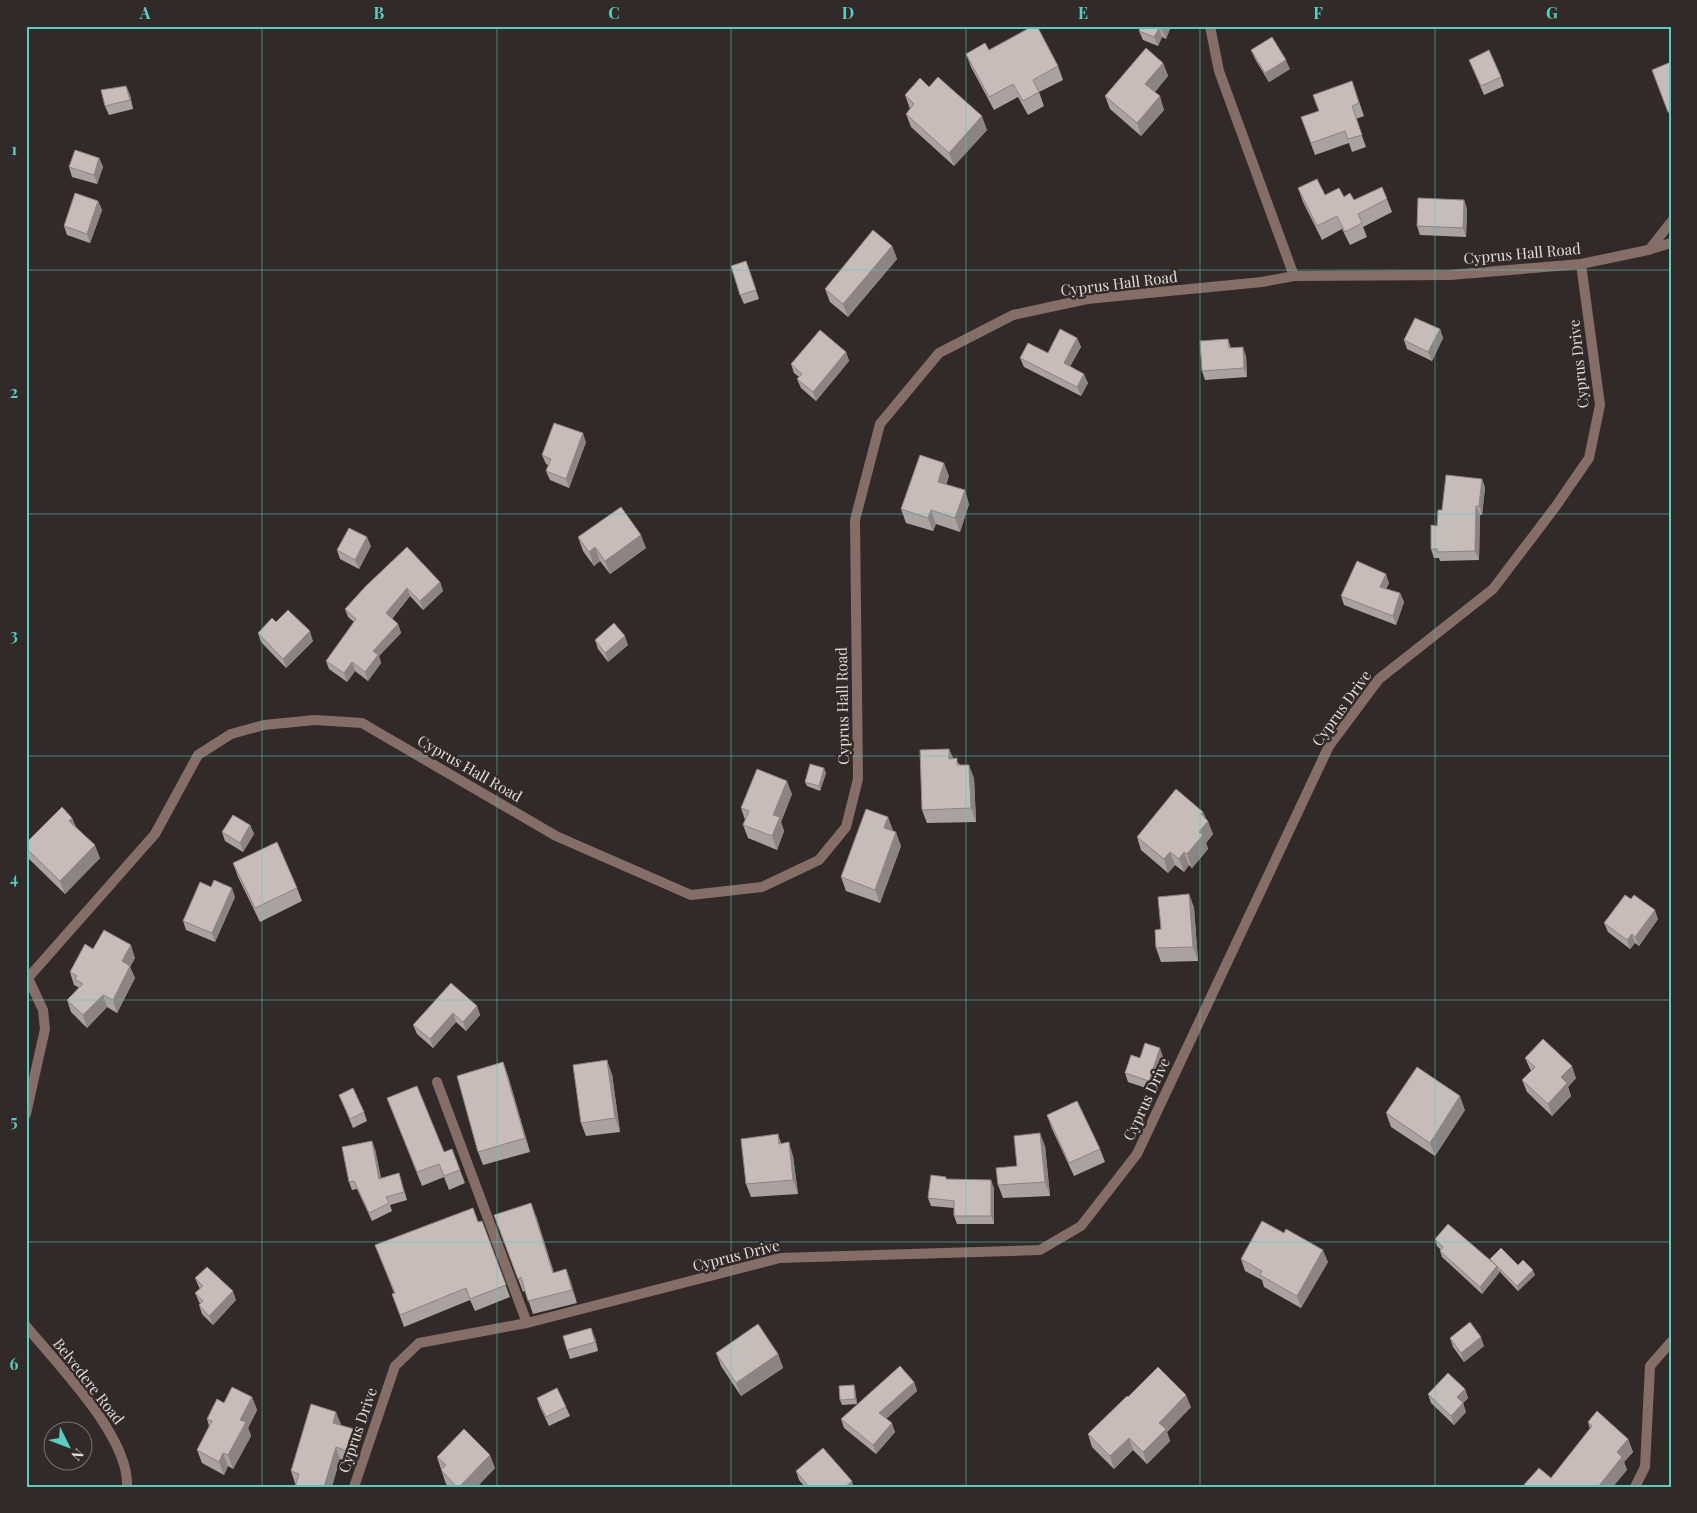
<svg xmlns="http://www.w3.org/2000/svg" width="1697" height="1513" viewBox="0 0 1697 1513" font-family="'Playfair Display',serif">
  <style>
    .lines { fill: none; stroke-linecap: round; stroke-linejoin: round }
    .minor { stroke: #856e68; stroke-width: 10 }
    .wall { fill: #aaa2a0 }
    .shaded-wall { fill: #8b8482 }
    .building { fill: #c6bcba; stroke: #8b8482 }
    .grid { fill: none; stroke: #57cec1; stroke-width: 1; stroke-opacity: 0.55 }
    .labels { text-anchor: middle; dominant-baseline: central; stroke-width: 5; stroke-linejoin: round; paint-order: stroke }
    .street-label { font-size: 15px; fill: #e1dcda; stroke: #322a28 }
    .neatline { fill: none; stroke: #57cec1; stroke-width: 2 }
    .grid-label { font-size: 16px; text-anchor: middle; font-weight: bold; fill: #57cec1 }
  </style>
  <rect width="100%" height="100%" fill="#322a28"/>
  <g class="lines">
    <path class="minor" d="M1210 26 1219 71 1294 276
      M1649 250 1671 222
      M28 978 155 834 198 755 231 734 264 725 315 720 362 723 556 836 691 895 762 887 819 860 846 827 858 779 855 520 880 424 939 353 1013 315 1087 299 1262 282 1294 276 1450 275 1581 264 1648 250 1671 243
      M26 979 28 978 43 1010 45 1029 26 1114
      M437 1082 527 1323
      M26 1326C57 1364 130 1437 127 1487
      M354 1487 395 1366 419 1343 527 1323 780 1258 1040 1250 1081 1226 1137 1154 1329 746 1379 679 1493 589 1556 506 1589 458 1600 405 1581 264
      M1635 1487 1645 1467 1650 1366 1671 1342"/>
  </g>
  <path class="wall" d="M1141 26H1171L1166 39 1162 37 1158 46 1143 40 1139 31Z
    M989 50 1058 66 1063 80 1039 92 1044 106 1028 115 1018 97 994 110 971 67 966 54Z
    M1251 50 1290 69 1269 82 1255 59Z
    M1469 60 1501 77 1504 86 1484 95Z
    M1671 62V119L1652 70Z
    M1163 63 1168 76 1155 92 1164 110 1141 136 1110 109 1105 96Z
    M1352 81 1364 116 1356 119 1366 147 1352 152 1349 143 1315 155 1301 117 1319 111Z
    M126 86 130 95 133 109 109 115 105 106Z
    M929 87 987 130 954 166 911 127 906 114 910 109 905 95Z
    M99 158 103 167 97 184 72 177 69 167Z
    M1298 188 1325 195 1344 197 1354 200 1387 199 1392 212 1363 227 1367 237 1350 245 1342 229 1322 240 1303 202Z
    M1464 200 1467 209 1466 237 1420 235 1417 226Z
    M98 201 102 210 90 243 67 235 64 226Z
    M892 246 897 259 848 317 830 302 825 289Z
    M746 261 759 299 744 304 740 295Z
    M1440 329 1443 338 1432 361 1407 349 1404 340Z
    M1077 338 1081 347 1070 366 1088 383 1081 396 1024 367 1020 358 1048 353Z
    M1228 339 1231 348 1246 356 1247 377 1205 380 1202 371Z
    M846 352 849 361 816 401 801 388 797 379 799 377 794 373 791 364Z
    M586 442 569 488 550 480 546 471 548 465 546 464 542 455Z
    M949 476 946 484 969 504 960 532 936 524 933 531 906 523 901 509Z
    M1482 479 1485 488 1482 515H1480L1479 560 1440 561 1439 558H1434L1431 549 1442 510Z
    M578 537 646 548 610 574 600 561 594 566 583 551Z
    M371 546 359 569 340 559 337 550Z
    M440 582 443 591 423 610 410 596 392 619 398 624 401 633 379 656 381 663 368 681 355 671 347 682 329 669 326 661 354 622 348 617 345 609 366 586Z
    M1389 583 1386 589 1400 593 1404 602 1396 625 1344 605 1341 596Z
    M276 622 313 641 286 668 261 642 258 633Z
    M595 640 628 645 608 662 598 649Z
    M949 749 953 758 974 778 976 822 927 823 922 810Z
    M826 773 820 791 807 786 805 782Z
    M792 794 781 822 784 831 777 850 748 838 743 825 745 820 741 808Z
    M1203 812 1213 834 1206 843 1208 849 1192 868 1189 865 1184 872 1175 865 1168 873 1141 850 1137 837Z
    M72 818 76 827 100 858 65 894 29 859 26 852V843Z
    M250 825 254 834 243 852 225 841 222 832Z
    M893 830 901 846 880 903 846 891 841 877Z
    M233 863 297 888 302 901 260 922 238 877Z
    M1189 894 1194 908 1198 961 1161 962 1156 948 1161 929Z
    M235 897 215 942 186 930 183 921Z
    M1658 919 1639 946 1635 943 1630 949 1608 932 1604 923Z
    M93 949 135 958 130 967 135 978 117 1013 107 1007 87 1028 71 1012 67 1000 78 988V987L74 985 70 972Z
    M477 1006 480 1015 466 1031 456 1022 433 1048 417 1034 413 1025Z
    M1163 1057 1152 1090 1128 1082 1125 1073 1140 1058Z
    M1525 1058 1576 1078 1568 1087 1571 1096 1552 1116 1527 1092 1522 1080 1531 1071Z
    M503 1062 508 1076 530 1152 483 1165 478 1152Z
    M612 1074 620 1132 586 1136 581 1123Z
    M339 1095 364 1112 367 1121 353 1128Z
    M387 1098 444 1152 460 1170 465 1183 449 1190 444 1177 422 1186Z
    M1465 1110 1435 1156 1391 1127 1386 1113Z
    M1047 1115 1100 1149 1105 1162 1074 1176 1052 1129Z
    M778 1134 781 1143 793 1156 798 1194 751 1197 746 1184Z
    M1045 1146 1050 1196 1003 1198 998 1185Z
    M375 1149 381 1178 399 1173 407 1200 390 1205 392 1211 372 1221 357 1189 352 1190 349 1182Z
    M947 1179 994 1188V1224H957L954 1216V1208L931 1206 928 1198Z
    M494 1215 536 1216 554 1273 566 1269 577 1303 533 1314 525 1291 523 1292Z
    M482 1221 510 1297 475 1311 470 1300 404 1327 392 1294 394 1293 375 1245Z
    M1435 1239 1490 1261 1518 1265 1535 1275 1518 1291 1499 1271V1273L1482 1294 1442 1257 1440 1251 1441 1250 1437 1246Z
    M1241 1259 1328 1262 1301 1308 1264 1287 1262 1280 1245 1271Z
    M195 1278 236 1300 213 1325 202 1314 199 1305 200 1304 195 1293 200 1289 199 1287Z
    M595 1338 598 1351 570 1359 567 1350Z
    M1450 1338 1484 1346 1464 1362 1453 1347Z
    M716 1353 778 1354 783 1368 741 1396 721 1366Z
    M914 1382 917 1391 886 1418 895 1432 876 1454 844 1428 841 1419Z
    M854 1385 855 1389 857 1404 842 1405 840 1400Z
    M1465 1389 1468 1398 1463 1403 1466 1412 1454 1425 1431 1403 1428 1394Z
    M252 1397 257 1410 248 1428 251 1436 233 1469 228 1466 224 1475 202 1463 197 1450 209 1426 207 1419 224 1403Z
    M1128 1397 1191 1407 1167 1432 1170 1441 1147 1464 1133 1450 1114 1469 1092 1447 1088 1434Z
    M537 1398 566 1407 570 1416 549 1426 540 1407Z
    M1588 1422 1628 1439 1633 1452 1624 1462 1627 1470 1551 1478 1590 1429Z
    M341 1424 340 1426 358 1442 352 1463 340 1460 296 1484 295 1483 291 1471Z
    M437 1457 495 1468 477 1487H449L446 1484Z
    M796 1471 852 1481 853 1487H805L799 1480Z"/>
  <path class="shaded-wall" d="M1164 26H1171L1166 39 1162 30Z
    M1159 28 1162 37 1158 46 1154 37Z
    M1286 60 1290 69 1269 82 1265 73Z
    M1163 63 1168 76 1150 97 1145 84Z
    M126 86 130 95 133 109 130 100Z
    M1160 96 1164 110 1141 136 1137 123Z
    M982 116 987 130 954 166 949 153Z
    M99 158 103 167 97 184 94 175Z
    M1464 200 1467 209 1466 237 1463 228Z
    M98 201 102 210 90 243 87 234Z
    M892 246 897 259 848 317 843 304Z
    M1440 329 1443 338 1432 361 1428 352Z
    M1077 338 1081 347 1067 372 1064 363Z
    M1243 347 1246 356 1247 377 1244 368Z
    M846 352 849 361 816 401 813 392Z
    M1084 374 1088 383 1081 396 1077 387Z
    M583 433 586 442 569 488 566 479Z
    M944 463 949 476 943 495 938 482Z
    M1482 479 1485 488 1482 515 1479 506Z
    M965 490 969 504 960 532 955 518Z
    M1476 506 1480 515 1479 560 1475 551Z
    M931 510 936 524 933 531 928 518Z
    M641 535 646 548 610 574 605 561Z
    M367 537 371 546 359 569 355 560Z
    M595 547 600 561 594 566 589 552Z
    M1386 574 1389 583 1383 596 1380 587Z
    M440 582 443 591 423 610 420 601Z
    M407 588 410 596 389 622 386 613Z
    M1400 593 1404 602 1396 625 1393 616Z
    M398 624 401 633 379 656 381 663 368 681 365 672 373 651Z
    M310 631 313 641 286 668 283 659Z
    M625 636 628 645 608 662 605 653Z
    M352 662 355 671 347 682 344 673Z
    M949 749 954 762 949 759Z
    M969 765 974 778 976 822 971 808Z
    M824 768 826 773 820 791 819 786Z
    M787 781 792 794 781 822 784 831 777 850 772 836 773 815Z
    M1203 812 1207 822 1208 821 1213 834 1206 843 1208 849 1192 868 1187 854 1199 832 1201 814Z
    M888 817 893 830 889 841 884 828Z
    M72 818 77 831 69 821Z
    M250 825 254 834 243 852 240 843Z
    M896 832 901 846 880 903 875 890Z
    M95 845 100 858 65 894 60 881Z
    M1170 852 1175 865 1168 873 1164 859Z
    M1184 852 1189 865 1184 872 1179 859Z
    M232 888 235 897 215 942 212 933Z
    M1189 894 1194 908 1198 961 1193 947Z
    M1655 910 1658 919 1639 946 1635 937Z
    M1632 934 1635 943 1630 949 1627 940Z
    M131 945 135 958 130 967 135 978 117 1013 113 1000 122 961Z
    M103 995 107 1007 87 1028 83 1015Z
    M477 1006 480 1015 466 1031 463 1022Z
    M453 1013 456 1022 433 1048 430 1039Z
    M1160 1048 1163 1057 1152 1090 1149 1081Z
    M607 1060 612 1074 620 1132 615 1118Z
    M503 1062 508 1076 530 1152 525 1138Z
    M1572 1066 1576 1078 1568 1087 1571 1096 1552 1116 1548 1104 1561 1077Z
    M1460 1096 1465 1110 1435 1156 1430 1143Z
    M1040 1133 1045 1146 1050 1196 1045 1182Z
    M372 1141 375 1149 382 1187 379 1179Z
    M789 1142 793 1156 798 1194 793 1180Z
    M991 1180 994 1188V1224L991 1216Z
    M531 1203 536 1216 558 1286 553 1273Z
    M1323 1250 1328 1262 1301 1308 1297 1296Z
    M1497 1266 1499 1273 1482 1294 1480 1287Z
    M566 1269 571 1282 577 1303 572 1290Z
    M1533 1270 1535 1275 1518 1291 1517 1286Z
    M233 1291 236 1300 213 1325 209 1316Z
    M591 1328 595 1338 598 1351 595 1342Z
    M1481 1337 1484 1346 1464 1362 1461 1353Z
    M778 1354 783 1368 741 1396 736 1383Z
    M914 1382 917 1391 883 1422 879 1413Z
    M854 1385 855 1389 857 1404 855 1399Z
    M1465 1389 1468 1398 1463 1403 1466 1412 1454 1425 1451 1416 1457 1397Z
    M1186 1395 1191 1407 1167 1432 1170 1441 1147 1464 1143 1452 1159 1423Z
    M252 1397 257 1410 248 1428 251 1436 233 1469 228 1455 240 1420Z
    M336 1412 341 1424 337 1436 333 1423Z
    M892 1423 895 1432 876 1454 873 1445Z
    M354 1429 358 1442 352 1463 347 1451Z
    M1129 1438 1133 1450 1114 1469 1110 1456Z
    M1628 1439 1633 1452 1624 1462 1627 1470 1613 1487H1598L1617 1452Z
    M336 1447 340 1460 332 1487H324Z
    M223 1453 228 1466 224 1475 219 1462Z
    M490 1455 495 1468 477 1487H459Z
    M852 1481 853 1487H845Z"/>
  <path class="building" d="M1033 26H1037L1058 66 1033 80 1039 92 1023 101 1013 84 989 97 966 54 985 43 989 50Z
    M1141 26H1164L1162 30 1159 28 1154 37 1139 31Z
    M1272 37 1286 60 1265 73 1251 50Z
    M1146 48 1163 63 1145 84 1160 96 1137 123 1105 96Z
    M1489 50 1501 77 1481 86 1469 60Z
    M1671 62V111L1668 112 1652 70Z
    M938 77 982 116 949 153 906 114 914 104 905 95 920 78 929 87Z
    M1352 81 1359 103 1352 106 1362 135 1348 139 1345 131 1311 143 1301 117 1319 111 1313 95Z
    M126 86 130 100 105 106 101 90Z
    M75 150 99 158 94 175 69 167Z
    M1317 179 1325 195 1339 188 1344 197 1350 193 1354 200 1382 187 1387 199 1358 214 1362 223 1345 232 1337 216 1317 226 1298 188Z
    M75 193 98 201 87 234 64 226Z
    M1418 198 1464 200 1463 228 1417 226Z
    M873 230 892 246 843 304 825 289Z
    M746 261 756 290 740 295 731 266Z
    M1415 318 1440 329 1428 352 1404 340Z
    M1060 329 1077 338 1064 363 1084 374 1077 387 1020 358 1028 343 1048 353Z
    M820 330 846 352 813 392 797 379 802 374 791 364Z
    M1228 339 1229 348 1243 347 1244 368 1202 371 1200 341Z
    M554 423 583 433 566 479 546 471 551 459 542 455Z
    M920 455 944 463 938 482 965 490 955 518 931 510 928 518 901 509Z
    M1446 475 1482 479 1479 506H1476L1475 551 1437 552V549H1431V525L1437 526 1438 510H1442Z
    M621 507 641 535 605 561 595 547 589 552 578 537Z
    M349 528 367 537 355 560 337 550Z
    M407 547 440 582 420 601 407 588 386 613 398 624 373 651 378 655 365 672 352 662 344 673 326 661 356 619 345 609 366 586Z
    M1357 561 1386 574 1380 587 1400 593 1393 616 1341 596Z
    M288 610 310 631 283 659 258 633 272 618 276 622Z
    M614 623 625 636 605 653 595 640Z
    M949 749V759L957 758V765H969L971 808 922 810 920 750Z
    M810 764 824 768 819 786 805 782Z
    M757 769 787 781 773 815 780 817 772 836 743 825 749 811 741 808Z
    M1176 789 1203 812 1201 814 1208 821 1199 832 1203 835 1187 854 1184 852 1179 859 1170 852 1164 859 1137 837Z
    M62 807 72 818 69 821 95 845 60 881 26 848V843Z
    M866 809 888 817 884 828 896 832 875 890 841 877Z
    M233 815 250 825 240 843 222 832Z
    M277 842 297 888 255 908 233 863Z
    M214 880 232 888 212 933 183 921 200 882 211 887Z
    M1189 894 1193 947 1156 948 1155 930 1161 929 1158 897Z
    M1625 895 1631 899 1634 895 1655 910 1635 937 1632 934 1627 940 1604 923Z
    M104 930 131 945 122 961 130 966 113 1000 103 995 83 1015 67 1000 83 984 75 979 77 976 70 972 85 944 93 949Z
    M451 983 477 1006 463 1022 453 1013 430 1039 413 1025Z
    M1543 1039 1572 1066 1561 1077 1567 1083 1548 1104 1522 1080 1535 1067 1525 1058Z
    M1145 1043 1160 1048 1149 1081 1125 1073 1131 1055 1140 1058Z
    M607 1060 615 1118 581 1123 573 1065Z
    M503 1062 525 1138 478 1152 457 1076Z
    M1417 1067 1460 1096 1430 1143 1386 1113Z
    M417 1086 444 1152 452 1149 460 1170 444 1176 439 1164 417 1172 387 1098Z
    M353 1088 364 1112 350 1119 339 1095Z
    M1077 1101 1100 1149 1069 1163 1047 1115Z
    M1040 1133 1045 1182 998 1185 996 1168 1017 1166 1014 1136Z
    M778 1134 779 1144 789 1142 793 1180 746 1184 741 1139Z
    M372 1141 379 1179 399 1173 404 1192 386 1197 389 1203 369 1213 354 1181 349 1182 342 1147Z
    M931 1175 946 1177V1179L991 1180V1216H954V1201L928 1198Z
    M531 1203 553 1273 566 1269 572 1290 528 1301 521 1277 518 1279 494 1215Z
    M473 1208 478 1222 482 1221 506 1285 470 1299 466 1288 400 1315 392 1294 395 1293 375 1245Z
    M1262 1221 1284 1233 1286 1229 1323 1250 1297 1296 1260 1275 1262 1271 1241 1259Z
    M1448 1224 1497 1266 1480 1287 1440 1251 1443 1247 1435 1239Z
    M1501 1248 1518 1265 1523 1260 1533 1270 1517 1286 1490 1259Z
    M207 1267 233 1291 209 1316 199 1305 203 1301 195 1293 203 1286 195 1278Z
    M1470 1322 1481 1337 1461 1353 1450 1338Z
    M758 1324 778 1354 736 1383 716 1353Z
    M591 1328 595 1342 567 1350 563 1336Z
    M900 1366 914 1382 879 1413 892 1423 873 1445 841 1419Z
    M1158 1367 1186 1395 1159 1423 1166 1429 1143 1452 1129 1438 1110 1456 1088 1434 1127 1396 1128 1397Z
    M1448 1373 1465 1389 1457 1397 1463 1403 1451 1416 1428 1394Z
    M854 1385 855 1399 840 1400 839 1386Z
    M232 1387 252 1397 240 1420 246 1422 228 1455 223 1453 219 1462 197 1450 212 1421 207 1419 217 1399 224 1403Z
    M557 1388 566 1407 546 1417 537 1398Z
    M311 1404 336 1412 333 1423 354 1429 347 1451 336 1447 324 1487H295L299 1474 291 1471Z
    M1597 1411 1628 1439 1617 1452 1622 1457 1598 1487H1522L1539 1468 1551 1478 1592 1426 1588 1422Z
    M464 1429 490 1455 459 1487H457L441 1470 446 1465 437 1457Z
    M823 1448 852 1481 845 1487H809L796 1471Z"/>
  <path class="grid" d="M262 26V1487M497 26V1487M731 26V1487M966 26V1487M1200 26V1487M1435 26V1487M26 270H1671M26 514H1671M26 756H1671M26 1000H1671M26 1242H1671"/>
  <g class="labels">
    <g class="street-label">
      <text transform="translate(1522 253) rotate(-5)">Cyprus Hall Road</text>
      <text transform="translate(1119 283) rotate(-7)">Cyprus Hall Road</text>
      <text transform="translate(1578 364) rotate(-96)">Cyprus Drive</text>
      <text transform="translate(842 706) rotate(-91)">Cyprus Hall Road</text>
      <text transform="translate(1341 708) rotate(-54)">Cyprus Drive</text>
      <text transform="translate(470 768) rotate(30)">Cyprus Hall Road</text>
      <text transform="translate(1146 1099) rotate(-65)">Cyprus Drive</text>
      <text transform="translate(736 1255) rotate(-14)">Cyprus Drive</text>
      <text transform="translate(89 1381) rotate(52)">Belvedere Road</text>
      <text transform="translate(357 1430) rotate(-71)">Cyprus Drive</text>
    </g>
  </g>
  <rect width="1697" height="1513" fill="none" stroke="#322a28" stroke-width="55"/>
  <g transform="translate(68 1446) rotate(132)"><circle r="24" fill="#322a28" stroke="#78716f"/>
  <path d="M0-4L9 19L0 12L-9 19Z" fill="#57cec1"/>
  <text y="-8" font-size="14" font-weight="bold" text-anchor="middle" fill="#e1dcda">N</text>
  </g>
  <rect x="28" y="28" width="1642" height="1458" class="neatline"/>
  <g class="grid-label">
    <text x="145" y="19">A</text>
    <text x="379" y="19">B</text>
    <text x="614" y="19">C</text>
    <text x="848" y="19">D</text>
    <text x="1083" y="19">E</text>
    <text x="1318" y="19">F</text>
    <text x="1552" y="19">G</text>
    <text x="14" y="155">1</text>
    <text x="14" y="398">2</text>
    <text x="14" y="641">3</text>
    <text x="14" y="884">4</text>
    <text x="14" y="1127">5</text>
    <text x="14" y="1370">6</text>
  </g>
</svg>
